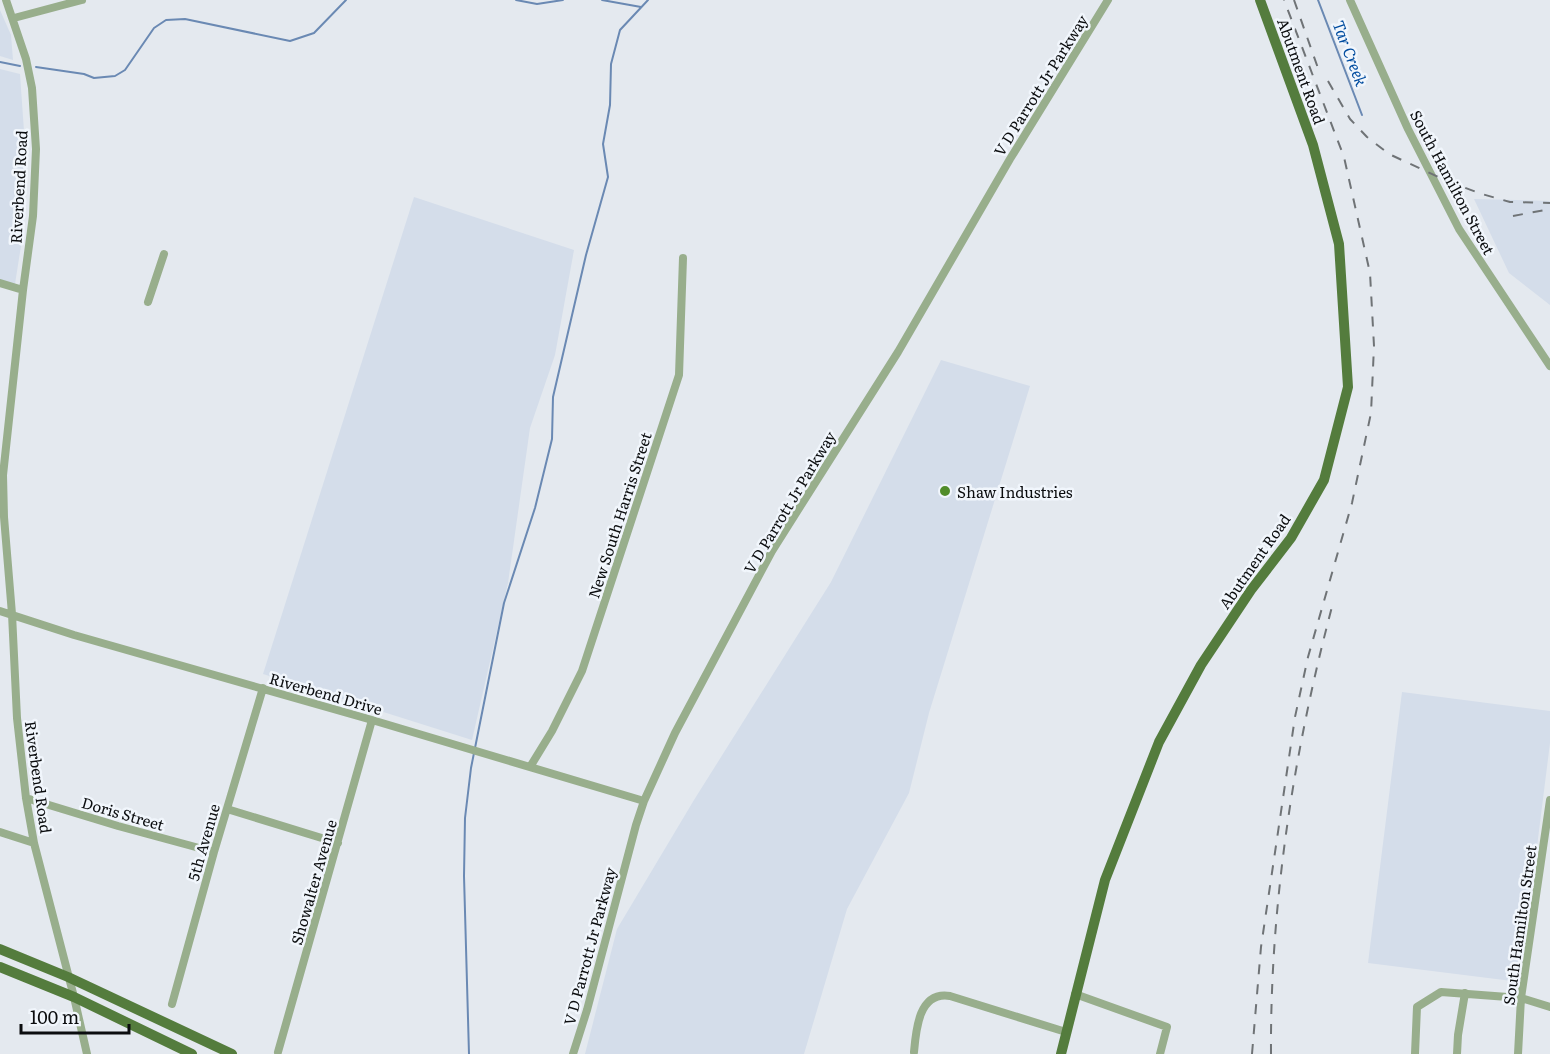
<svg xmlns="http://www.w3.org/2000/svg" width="1550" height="1054" viewBox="0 0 1550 1054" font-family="Literata,serif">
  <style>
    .built { fill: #d4ddea }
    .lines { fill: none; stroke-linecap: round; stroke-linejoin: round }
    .stream { stroke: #6a89b3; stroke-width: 2 }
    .minor { stroke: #98ae8c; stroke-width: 8 }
    .major { stroke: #547c3d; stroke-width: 10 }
    .rail { stroke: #6f7376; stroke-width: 2; stroke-dasharray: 10 10; stroke-linecap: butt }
    .poi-dot { fill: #518c2a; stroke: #f1f6fc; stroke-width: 2 }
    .labels { text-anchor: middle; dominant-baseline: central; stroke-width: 5; stroke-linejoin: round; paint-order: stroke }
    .street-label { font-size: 15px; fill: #0b0d0f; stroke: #f1f6fc }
    .poi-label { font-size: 15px; fill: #0b0d0f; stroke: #f1f6fc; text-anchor: start }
    .water-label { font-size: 16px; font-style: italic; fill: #004c9f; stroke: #f1f6fc }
  </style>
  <rect width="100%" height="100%" fill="#e4e9ef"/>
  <path class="built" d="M0 10 11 35 13 60 0 56Z
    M0 69 20 74 26 160 23 233 15 284 0 280Z
    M414 197 574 250 555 355 530 428 508 583 472 740 263 674Z
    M1474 199 1550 201V305L1509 273Z
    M941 360 1030 386 929 713 909 793 847 909 804 1054H585L617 929 694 800 831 582Z
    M1402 692 1550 711V743L1520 982 1368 963Z"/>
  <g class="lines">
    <path class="stream" d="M516 0 537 4 563 0
      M602 0 641 7
      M1318 0 1362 115
      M0 62 20 66
      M36 67 84 74 94 78 115 76 125 70 154 28 166 20 185 19 290 41 314 33 346 0
      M469 1054 464 876 465 818 471 768 504 603 535 508 552 439 553 397 586 255 608 177 603 144 610 105 611 64 620 30 648 0"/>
    <path class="minor" d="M6 0 26 59 32 88 36 149 33 216 23 290 3 475 4 517 12 614 17 718 26 798 34 843 74 997 87 1054
      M1350 0 1408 129 1459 229 1550 366
      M14 18 82 0
      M0 283 23 290
      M148 302 164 254
      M0 611 74 635 372 720 644 801
      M530 767 552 731 582 671 679 375 683 258
      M26 798 118 826 214 852
      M227 809 338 843
      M0 832 34 843
      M1075 994 1167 1027 1160 1054
      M172 1004 214 852 263 688
      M278 1052 372 720
      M914 1052C916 1029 919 991 950 996L1066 1032
      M573 1054 587 1010 636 825 644 801 675 733 772 551 898 352 1010 159 1108 0
      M1415 1054 1417 1007 1441 992 1521 998 1550 1007
      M1457 1054 1458 1035 1465 993
      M1518 1054 1521 998 1550 800"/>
    <path class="major" d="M0 949 68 977 232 1054
      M0 967 74 997 192 1054
      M1061 1054 1105 880 1159 742 1201 665 1251 590 1291 538 1324 480 1348 387 1339 244 1313 145 1260 0"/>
    <path class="rail" d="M1294 0 1319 71
      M1328 81 1350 119 1367 137 1389 154 1449 182 1482 194 1510 202 1550 203
      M1513 216 1550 209
      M1252 1054 1261 947 1295 717 1308 657 1352 503 1371 413 1374 346 1370 273 1344 157 1284 0
      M1271 1054C1270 903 1294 749 1333 603"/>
  </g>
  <circle class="poi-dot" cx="945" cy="491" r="6"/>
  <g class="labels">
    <g class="street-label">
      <text transform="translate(1302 71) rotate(70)">Abutment Road</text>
      <text transform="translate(1040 85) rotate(-58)">V D Parrott Jr Parkway</text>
      <text transform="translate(1453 182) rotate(62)">South Hamilton Street</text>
      <text transform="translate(18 187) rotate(-87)">Riverbend Road</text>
      <text transform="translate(789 502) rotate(-59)">V D Parrott Jr Parkway</text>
      <text transform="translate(619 515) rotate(-72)">New South Harris Street</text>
      <text transform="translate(1254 561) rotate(-55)">Abutment Road</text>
      <text transform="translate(326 693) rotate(16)">Riverbend Drive</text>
      <text transform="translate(39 777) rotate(82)">Riverbend Road</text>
      <text transform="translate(123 813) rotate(16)">Doris Street</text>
      <text transform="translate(203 842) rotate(-74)">5th Avenue</text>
      <text transform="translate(313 882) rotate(-74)">Showalter Avenue</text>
      <text transform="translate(1519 925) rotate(-82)">South Hamilton Street</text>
      <text transform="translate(589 946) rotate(-75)">V D Parrott Jr Parkway</text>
    </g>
    <g class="poi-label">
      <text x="957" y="491">Shaw Industries</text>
    </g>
    <g class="water-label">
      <text transform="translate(1351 53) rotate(69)">Tar Creek</text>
    </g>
  </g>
  <path d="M21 1024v9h108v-9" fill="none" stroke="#0b0d0f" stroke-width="3"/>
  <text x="30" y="1024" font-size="18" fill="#0b0d0f" stroke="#f1f6fc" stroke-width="4.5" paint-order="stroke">100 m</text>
</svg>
